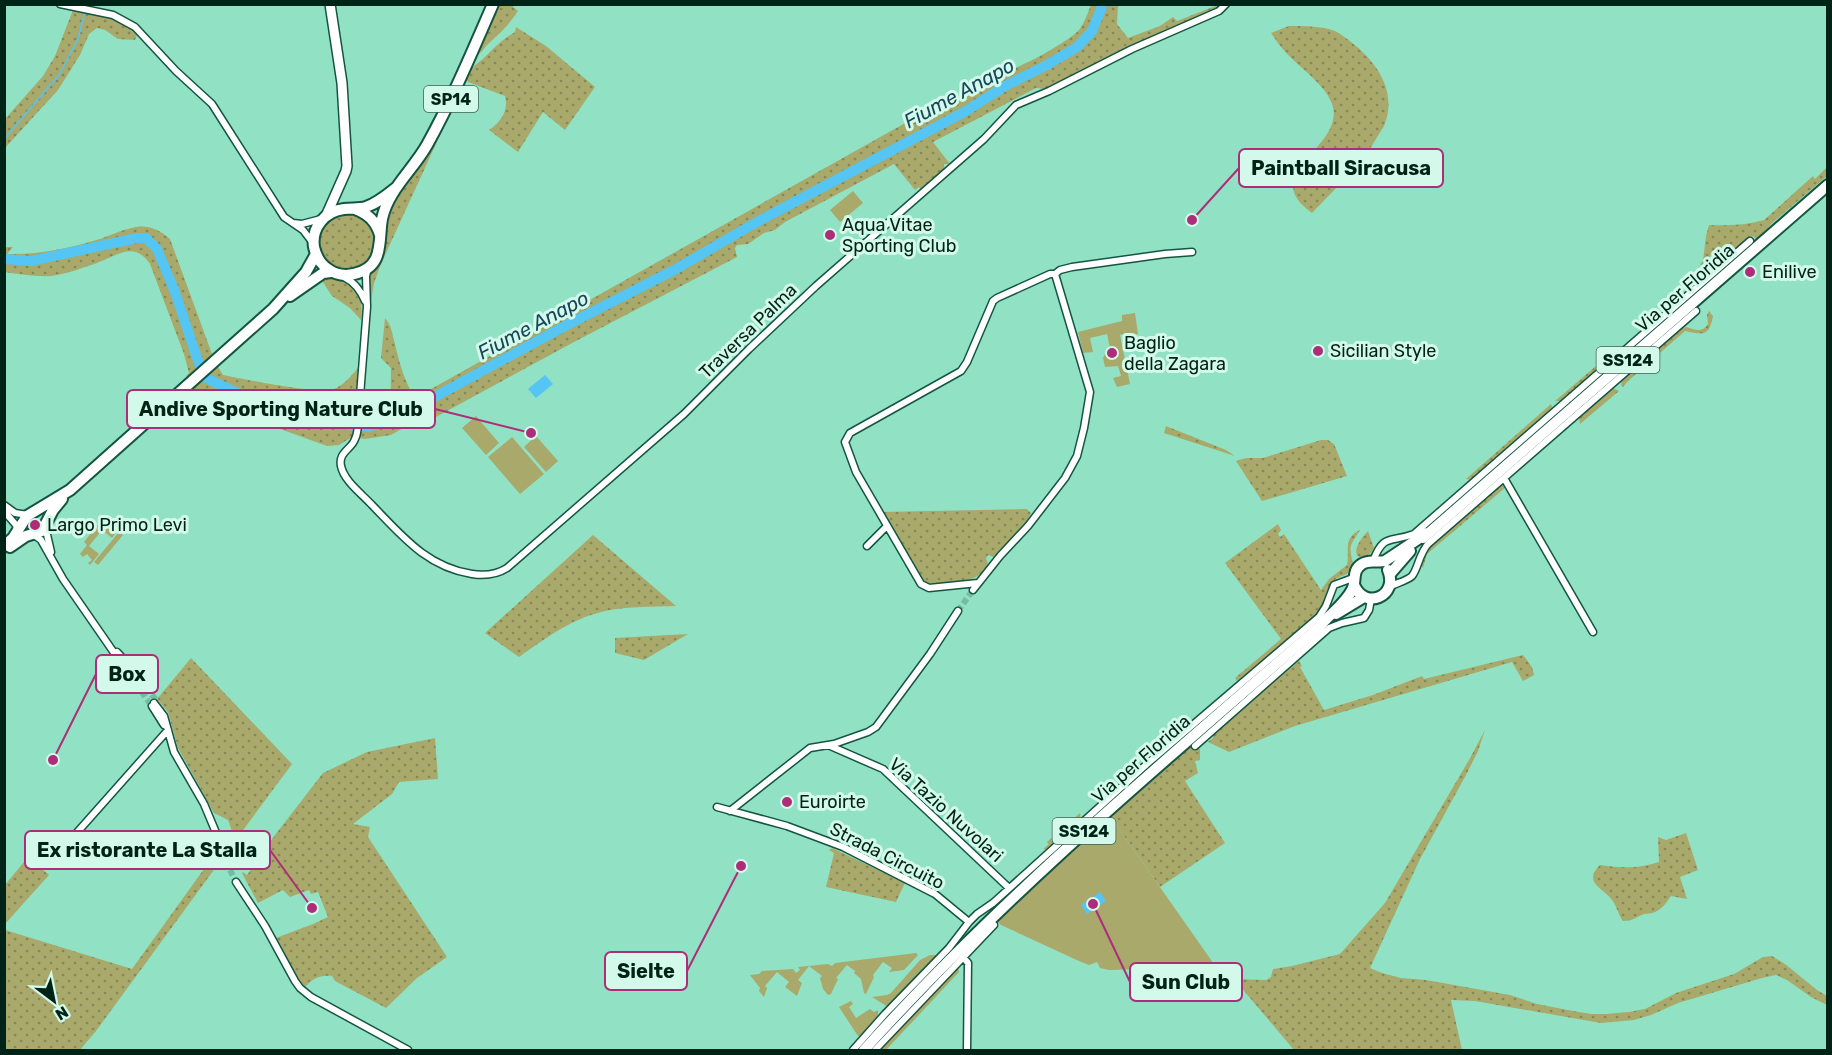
<svg xmlns="http://www.w3.org/2000/svg" width="1832" height="1055" viewBox="0 0 1832 1055" font-family="Rubik,sans-serif">
  <style>
    .grass { fill: url(#grass-dots) }
    .garden { fill: #a8a96b }
    .water { fill: #55c5f3 }
    .lines { fill: none; stroke-linecap: round; stroke-linejoin: round }
    .stream { stroke: #55c5f3; stroke-width: 1.5 }
    .river { stroke: #55c5f3; stroke-width: 10 }
    .street-tunnel { stroke: #74bca2; stroke-width: 6; stroke-dasharray: 6 3; stroke-linecap: butt }
    .street-casing { stroke: #145542; stroke-width: 9 }
    .secondary-casing { stroke: #145542; stroke-width: 12 }
    .primary-casing { stroke: #145542; stroke-width: 14 }
    .street { stroke: #fff; stroke-width: 6 }
    .secondary { stroke: #fff; stroke-width: 9 }
    .primary { stroke: #fff; stroke-width: 10 }
    .poi-dot { fill: #ae2d79; stroke: #d3f9ea; stroke-width: 2 }
    .labels { text-anchor: middle; dominant-baseline: central; stroke-width: 6; stroke-linejoin: round; paint-order: stroke }
    .shield { fill: #d3f9ea; stroke: #3f6357; stroke-width: 1.5 }
    .shield-label { font-size: 16px; font-weight: bold; fill: #002318 }
    .poi-label { font-size: 18px; fill: #002318; stroke: #d3f9ea; text-anchor: start }
    .street-label { font-size: 18px; fill: #002318; stroke: #d3f9ea }
    .water-label { font-size: 20px; font-style: italic; fill: #17465a; stroke: #d3f9ea }
    .leader { fill: none; stroke: #ae2d79; stroke-width: 2 }
    .callout-dot { fill: #ae2d79; stroke: #d3f9ea; stroke-width: 2 }
    .callout { fill: #d3f9ea; stroke: #ae2d79; stroke-width: 2 }
    .callout-label { font-size: 20px; text-anchor: middle; font-weight: bold; fill: #002318 }
  </style>
  <defs>
    <pattern id="grass-dots" width="8" height="8" patternUnits="userSpaceOnUse" patternTransform="scale(1.5)"><rect width="8" height="8" fill="#a8a96b"/><path d="M2 2h.1M6 6h.1" fill="none" stroke="#868957" stroke-width="1.8" stroke-linecap="round"/></pattern>
  </defs>
  <rect width="100%" height="100%" fill="#91e2c4"/>
  <path class="grass" d="M75 5H90V13C107 17 125 21 137 35L135 40 118 39 105 30 97 28 89 34 80 55 58 90 5 148V119L43 76 55 56Z
    M498 5H514L513 7 518 11C508 26 501 32 488 44 483 49 481 54 474 57Z
    M1091 5H1118L1117 24 1128 38 1160 26 1173 17 1177 21 1218 5V8L1131 47 1047 89 1036 88 933 142 950 164H944V169L922 190 919 187 915 190 894 164 785 222 775 230 764 233 748 244 737 245 735 248 737 257 574 342 436 417 432 416H424L391 435 365 439 352 437 339 445 327 446 200 400H181L195 387 186 376 189 373 184 354 150 264C134 240 116 256 97 263 82 268 67 274 51 276 36 277 19 274 5 272L4 247H13L7 254C38 255 70 248 100 239 111 235 124 229 136 227 149 225 160 230 170 239L212 354 208 358 211 364 218 367 223 375C244 379 318 395 334 389 344 385 352 375 359 367L355 420C396 422 390 399 391 368L381 358 385 318C392 326 392 334 395 344 399 362 405 383 415 398L948 99C961 96 969 88 981 83 1013 69 1048 55 1076 33 1084 26 1087 14 1091 5Z
    M1289 26C1306 26 1320 26 1335 31 1341 34 1346 38 1351 42 1377 62 1398 92 1384 126L1363 160 1312 213C1256 174 1343 148 1333 107 1328 85 1296 66 1282 48 1278 44 1275 38 1271 33Z
    M516 27 546 46 595 87 565 130 543 112 518 152 489 130C501 122 509 110 505 96L468 82 466 78C469 67 477 65 485 57 495 47 503 39 515 32Z
    M451 111 381 264 374 283 370 308 369 276 384 223 392 202 424 157Z
    M1827 167V176L1771 224 1757 240 1753 236 1733 253H1730L1720 249 1712 252 1708 260 1711 267 1710 273 1698 284H1690L1692 282 1691 280 1703 268 1700 264 1703 261 1706 236 1709 225C1728 226 1746 225 1764 220L1813 176 1815 179Z
    M357 213 367 219 378 240 370 262 349 272 327 265 320 255 317 244 318 232 334 214Z
    M327 275C352 281 365 292 361 320L350 308 332 296 321 279Z
    M1709 311 1713 316C1709 336 1705 335 1685 331L1628 381 1623 387 1621 385 1622 380 1680 330 1686 327C1695 329 1701 334 1708 324L1707 315Z
    M1603 360V366L1562 401H1555Z
    M1613 388 1619 391 1580 424 1579 417Z
    M1551 404 1553 410 1472 480 1466 479Z
    M1166 426 1226 450 1235 456 1164 433Z
    M1321 440H1328L1334 444 1347 476 1262 501 1236 461 1246 458H1263Z
    M1501 484 1506 487 1427 554 1423 568 1420 564C1424 544 1484 499 1501 484Z
    M1027 509 1031 513 1027 521 994 557 988 555 986 558 988 564C986 568 984 572 979 575 968 583 933 587 921 581L881 512Z
    M1278 524 1281 530 1278 534 1280 537 1284 534 1321 590 1329 579 1347 565C1350 550 1342 539 1360 530 1349 548 1349 544 1353 564L1347 574 1337 578 1331 583 1324 604 1314 617 1237 681 1235 678 1281 639 1225 563Z
    M1368 531 1374 548C1364 566 1343 557 1368 531Z
    M593 535 676 606C651 607 624 606 601 612 569 620 545 639 519 657L485 633Z
    M688 634 644 660 615 653V638Z
    M1523 655 1532 667 1534 675 1523 681 1512 662 1295 726 1229 752 1208 742 1213 738V733L1299 661 1302 666 1300 667 1324 710 1373 695 1422 676 1424 679Z
    M191 658 292 764 238 837H234L228 820 214 813 178 748 168 712 157 699Z
    M1485 730 1478 751 1466 775 1420 859 1370 968 1382 973 1401 978 1426 980 1510 995 1537 1004 1573 1011 1591 1014H1606L1629 1012 1645 1009 1676 993 1734 974 1763 957 1772 956 1785 964 1817 990 1827 996V1005L1811 997 1787 980 1776 975 1762 978 1678 1003 1651 1015 1634 1020 1601 1023 1475 1001 1451 1000 1462 1050H1294L1234 979 1266 980 1271 977 1273 969 1292 966 1340 954 1385 903 1469 760Z
    M435 738 438 779 399 782 392 794 353 824 370 827 368 837 447 957 417 978 386 1008 335 981 332 976C319 975 311 979 304 989L276 938 313 924 328 917 318 892 311 894 309 890 290 897 283 890 258 903 242 873 243 872 247 875 275 835 323 773 367 752Z
    M1190 746 1200 749V760L1195 761 1198 773 1185 781 1225 843 1160 887 1110 816 1143 785 1159 774Z
    M1080 813 1081 820 1047 850 1043 849 1049 844 1047 842Z
    M1686 833 1698 870 1680 877 1687 899 1671 896C1667 902 1661 911 1652 913 1649 914 1645 913 1642 915 1635 918 1631 921 1623 921 1618 915 1617 906 1612 900 1604 888 1582 883 1600 865 1622 868 1637 869 1659 862L1658 837 1666 840Z
    M832 848 905 883 896 902 826 887 834 853 829 850Z
    M28 857 49 875 5 924V885Z
    M209 862 216 867 96 1031 80 1050H5V930L132 969Z
    M958 967 959 972 886 1050H879Z"/>
  <path class="garden" d="M853 191 863 203 840 222 830 210Z
    M1135 313 1138 334 1130 336 1128 333 1120 335 1130 384 1117 387 1113 378 1121 376 1118 366 1105 367 1103 358 1105 354 1111 353 1107 334 1090 338 1093 352 1083 353 1078 332 1122 321V315Z
    M476 416 499 443 486 455 462 428Z
    M536 436 558 461 546 472 524 447Z
    M512 437 544 474 520 494 488 457Z
    M102 519 111 526 117 520 122 525 119 532 123 535 98 565 94 562 119 532 117 531 112 538 102 530 89 546 99 554 90 565 88 563 92 560 87 554 83 557 80 554 87 545 84 542Z
    M1110 816 1216 967 1109 970 1100 968 1097 962 1089 965 1079 961 1001 925 996 920 1058 861Z
    M916 953 918 955 904 970 889 972 892 968 883 962 873 975 874 977 866 994 864 993 861 979 854 973 855 971 847 965 836 978 838 979 831 994 828 995 823 989 820 978 822 976 809 966 798 980 802 983 797 996 785 987 789 982 777 972 765 986 767 988 764 997 759 991 760 988 750 975 759 974 762 971 793 969 796 973 800 970 798 967 828 964 832 966 835 963Z
    M930 955H938L888 1007 872 997 887 995 891 993 920 960Z
    M851 1001 853 1004 849 1007 856 1018 870 1009 874 1012 878 1010V1018L862 1036H858L839 1007Z"/>
  <path class="water" d="M545 375 553 384 536 398 528 389Z
    M1100 892 1106 901 1087 914 1081 905Z"/>
  <g class="lines">
    <path class="stream" d="M4 139 59 75 78 39 85 11"/>
    <path class="river" d="M4 259 31 261 137 238H146L157 249 175 292 198 361 206 378 235 392 327 423 369 427 418 406 565 326 676 269 755 223 966 111 1005 86 1047 65 1077 47 1092 31 1103 4"/>
    <path class="street-tunnel" d="M958 611 973 590
      M130 666 156 700
      M126 670 151 705
      M226 862 236 882"/>
    <defs>
      <path id="street" d="M60 4 113 15 135 27 176 71 212 104 284 217 303 230 313 243
        M293 223 302 224 321 219
        M368 268 366 276 367 307 358 421C358 426 358 433 355 439 352 449 338 452 341 466 344 481 362 494 372 505 402 536 427 567 472 574 485 576 496 575 507 568L684 414 749 349 816 286 984 139 1016 105 1049 91 1132 49 1219 11 1226 4
        M1055 274 1060 270 1072 267 1165 254 1192 252
        M344 277C354 282 361 291 365 301
        M1504 478 1593 632
        M4 505 15 513 28 515
        M4 511 16 525 17 530
        M45 526 51 552
        M33 534 41 540 63 579 126 670
        M867 546 886 527
        M1373 561C1384 533 1390 543 1414 534L1750 241
        M1389 587C1396 583 1407 581 1412 576 1418 569 1419 554 1428 544L1696 311
        M973 590 1000 556 1028 526 1065 478 1077 456 1084 428 1090 392 1055 274H1050L997 298 993 301 967 362 961 371 850 433 845 442 856 472 921 584 929 588 978 583
        M117 652 130 666
        M154 703 164 716 174 752 204 804 227 859
        M152 706 164 725
        M828 745 883 769 1009 888
        M1195 746 1329 628 1342 623 1364 618 1369 610 1371 599
        M717 807 787 826 843 847 935 894 969 922
        M730 811 810 748 834 744 868 732 876 727 930 654 958 611
        M57 855 168 730
        M236 882 265 926 295 981 300 988 311 997 408 1050
        M963 957 968 963 967 1050
        M853 1050 885 1014 949 948 969 922 977 914 993 903 1147 764 1319 617 1326 606 1334 585 1353 578
        M875 1050 994 925"/>
      <path id="secondary" d="M326 216 346 171 347 166 342 83 330 4"/>
      <path id="primary" d="M397 187C387 195 378 203 366 207 359 209 352 208 344 209 325 211 311 228 314 247 316 256 320 264 328 269 336 275 345 276 354 274 385 267 378 241 382 219 388 190 413 170 427 145 452 100 472 52 493 4
        M355 209C368 214 376 221 380 235
        M290 296 323 273 331 272
        M1423 538 1828 185
        M4 546 13 538 27 516 70 490 273 309 306 272 316 254
        M10 547 26 536 42 531 53 510 62 499
        M1390 574 1410 551
        M1354 585C1365 611 1399 596 1388 570
        M1336 614 1364 597
        M864 1050C1004 895 1162 763 1319 627 1329 615 1345 604 1352 590 1357 581 1351 571 1362 564 1369 559 1377 563 1385 561L1427 533"/>
    </defs>
    <use href="#street" class="street-casing"/>
    <use href="#secondary" class="secondary-casing"/>
    <use href="#primary" class="primary-casing"/>
    <use href="#street" class="street"/>
    <use href="#secondary" class="secondary"/>
    <use href="#primary" class="primary"/>
  </g>
  <g class="poi-dot">
    <circle cx="830" cy="235" r="6"/>
    <circle cx="1750" cy="272" r="6"/>
    <circle cx="1318" cy="351" r="6"/>
    <circle cx="1112" cy="353" r="6"/>
    <circle cx="35" cy="525" r="6"/>
    <circle cx="787" cy="802" r="6"/>
  </g>
  <g class="labels">
    <g class="shield">
      <rect x="424" y="86" width="54" height="26" rx="4.5"/>
      <rect x="1596.5" y="347" width="63" height="26" rx="4.5"/>
      <rect x="1052.5" y="818" width="63" height="26" rx="4.5"/>
    </g>
    <g class="shield-label">
      <text x="451" y="99">SP14</text>
      <text x="1628" y="360">SS124</text>
      <text x="1084" y="831">SS124</text>
    </g>
    <g class="poi-label">
      <text x="842" y="225">Aqua Vitae<tspan x="842" dy="21">Sporting Club</tspan></text>
      <text x="1762" y="272">Enilive</text>
      <text x="1124" y="343">Baglio<tspan x="1124" dy="21">della Zagara</tspan></text>
      <text x="1330" y="351">Sicilian Style</text>
      <text x="47" y="525">Largo Primo Levi</text>
      <text x="799" y="802">Euroirte</text>
    </g>
    <g class="street-label">
      <text transform="translate(1685 288) rotate(-41)">Via per Floridia</text>
      <text transform="translate(748 331) rotate(-44)">Traversa Palma</text>
      <text transform="translate(1141 759) rotate(-41)">Via per Floridia</text>
      <text transform="translate(946 810) rotate(42)">Via Tazio Nuvolari</text>
      <text transform="translate(887 856) rotate(27)">Strada Circuito</text>
    </g>
    <g class="water-label">
      <text transform="translate(959 93) rotate(-29)">Fiume Anapo</text>
      <text transform="translate(533 325) rotate(-28)">Fiume Anapo</text>
    </g>
  </g>
  <path class="leader" d="M1192 220L1239 168M531 433L435 409M53 760L96 674M312 908L270 850M741 866L687 971M1093 904L1130 982"/>
  <g class="callout-dot">
    <circle cx="1192" cy="220" r="6"/>
    <circle cx="531" cy="433" r="6"/>
    <circle cx="53" cy="760" r="6"/>
    <circle cx="312" cy="908" r="6"/>
    <circle cx="741" cy="866" r="6"/>
    <circle cx="1093" cy="904" r="6"/>
  </g>
  <g class="callout">
    <rect x="1239" y="149" width="204" height="38" rx="6"/>
    <rect x="127" y="390" width="308" height="38" rx="6"/>
    <rect x="96" y="655" width="62" height="38" rx="6"/>
    <rect x="25" y="831" width="245" height="38" rx="6"/>
    <rect x="605" y="952" width="82" height="38" rx="6"/>
    <rect x="1130" y="963" width="112" height="38" rx="6"/>
  </g>
  <g class="callout-label">
    <text x="1341" y="175">Paintball Siracusa</text>
    <text x="281" y="416">Andive Sporting Nature Club</text>
    <text x="127" y="681">Box</text>
    <text x="147" y="857">Ex ristorante La Stalla</text>
    <text x="646" y="978">Sielte</text>
    <text x="1186" y="989">Sun Club</text>
  </g>
  <rect width="1832" height="1055" fill="none" stroke="#002318" stroke-width="12"/>
  <g transform="translate(54 1001) rotate(148)" stroke="#d3f9ea" stroke-width="4.5" paint-order="stroke">
  <path d="M0-4.5L10 22L0 15L-10 22Z" fill="#002318"/>
  <text y="-9" font-size="16" font-weight="bold" text-anchor="middle" fill="#002318">N</text>
  </g>
</svg>
